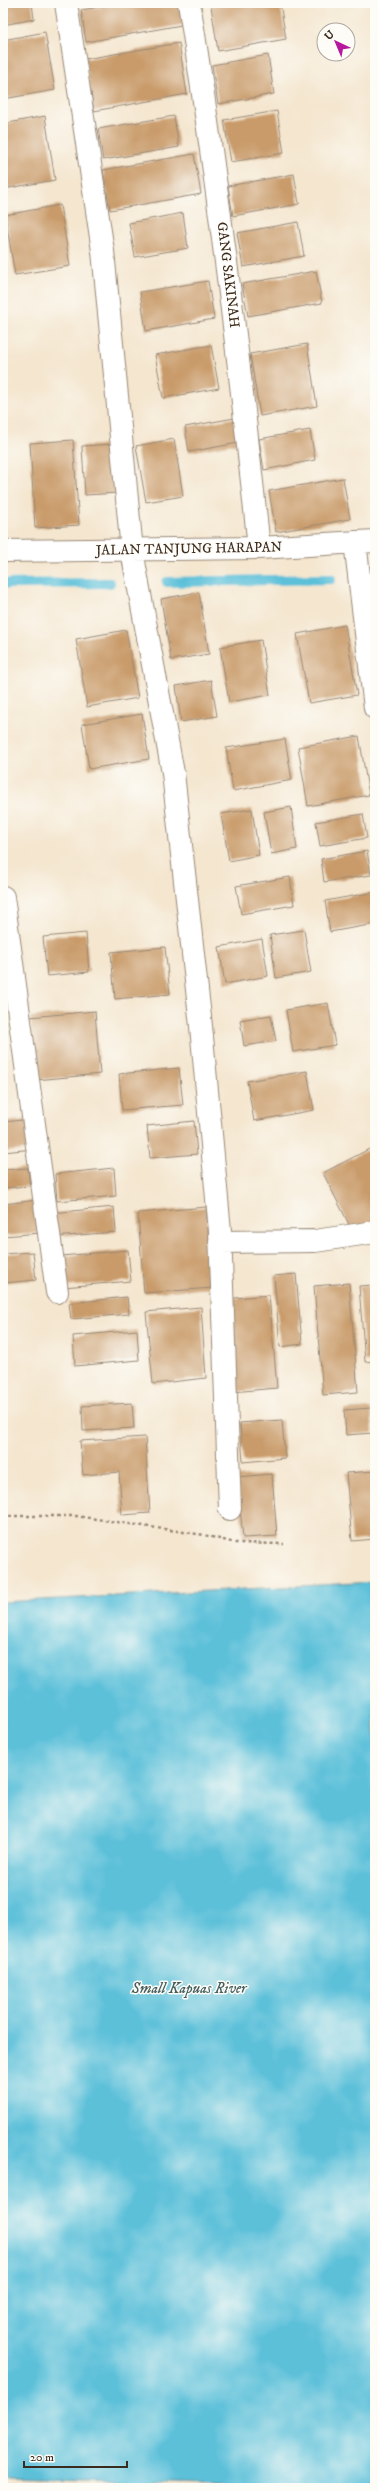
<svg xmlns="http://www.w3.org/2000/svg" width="378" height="2491" viewBox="0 0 378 2491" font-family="'IM FELL DW Pica',serif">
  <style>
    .water { fill: #5bc0d9; stroke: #4b757c }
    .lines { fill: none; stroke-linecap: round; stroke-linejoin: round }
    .stream { stroke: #5bc0d9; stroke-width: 10 }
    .building { fill: #c99b6a }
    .minor-casing { stroke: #988876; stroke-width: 24 }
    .path { stroke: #988876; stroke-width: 2.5; stroke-dasharray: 3 3; stroke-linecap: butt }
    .minor { stroke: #fff; stroke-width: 22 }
    .labels { text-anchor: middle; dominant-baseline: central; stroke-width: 3; stroke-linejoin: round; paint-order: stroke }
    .street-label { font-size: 14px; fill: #3b2a1e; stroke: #fdfcf7 }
    .water-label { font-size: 15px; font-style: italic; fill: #465e5f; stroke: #fdfcf7 }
  </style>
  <rect width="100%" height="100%" fill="#fdfcf7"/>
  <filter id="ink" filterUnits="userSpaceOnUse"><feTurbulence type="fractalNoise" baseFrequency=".025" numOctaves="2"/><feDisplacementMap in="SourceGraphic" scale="8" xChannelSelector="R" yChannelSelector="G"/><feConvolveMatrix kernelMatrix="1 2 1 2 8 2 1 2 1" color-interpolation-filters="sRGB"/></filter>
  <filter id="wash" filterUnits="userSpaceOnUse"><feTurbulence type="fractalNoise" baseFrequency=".012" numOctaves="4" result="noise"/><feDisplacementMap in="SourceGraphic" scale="16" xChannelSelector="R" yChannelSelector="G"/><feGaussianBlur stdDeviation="0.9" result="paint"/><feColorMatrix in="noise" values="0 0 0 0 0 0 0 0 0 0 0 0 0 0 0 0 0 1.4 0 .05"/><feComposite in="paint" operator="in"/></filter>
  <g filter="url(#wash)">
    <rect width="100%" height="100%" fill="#f4e6cf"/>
    <path class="water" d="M375 1582V2488L3 2479V1602Z"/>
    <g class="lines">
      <path class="stream" d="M167 582 331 579
        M3 584 110 583"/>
    </g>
    <g id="blocks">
      <path class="building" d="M3 3H32L34 19 3 25Z
        M124 3H183L187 24 86 42 81 10Z
        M227 3H280L286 39 218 51 211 6Z
        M45 32 55 90 3 99V40Z
        M179 43 187 94 94 111 85 59Z
        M268 55 274 94 218 104 212 65Z
        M277 111 284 153 231 162 224 120Z
        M45 116 55 180 3 189V124Z
        M174 116 179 147 103 160 98 129Z
        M194 154 201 194 110 210 103 170Z
        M294 174 299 204 233 216 228 186Z
        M60 205 70 266 15 275 5 215Z
        M183 213 188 248 135 257 129 223Z
        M298 222 304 256 243 267 237 233Z
        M316 271 322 303 248 316 242 284Z
        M208 281 214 319 146 331 140 292Z
        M307 344 317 406 260 416 250 354Z
        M211 345 219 388 163 398 155 355Z
        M240 417 244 442 189 452 185 427Z
        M310 430 315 460 264 470 259 439Z
        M174 439 183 496 146 502 136 446Z
        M73 440 79 525 35 528 30 443Z
        M115 444 118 493 85 495 82 446Z
        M343 478 350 519 276 532 269 491Z
        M199 592 209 654 171 660 161 599Z
        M345 625 357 695 309 703 297 634Z
        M126 630 138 698 87 707 76 639Z
        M261 640 270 695 229 702 220 647Z
        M211 680 217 716 181 722 176 686Z
        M142 714 149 759 89 769 82 724Z
        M359 736 369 795 308 806 298 747Z
        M285 739 292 780 233 791 226 748Z
        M291 807 297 849 271 854 264 812Z
        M252 809 259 855 229 861 221 814Z
        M363 814 367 838 320 846 316 822Z
        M367 851 371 875 324 882 321 859Z
        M290 877 294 905 241 914 236 886Z
        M375 892V924L330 932 325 901Z
        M304 930 311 972 276 978 270 935Z
        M86 933 89 972 47 976 43 937Z
        M262 939 268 976 225 984 219 947Z
        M165 947 170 994 115 999 111 952Z
        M328 1003 335 1045 293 1052 286 1010Z
        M95 1011 100 1074 36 1080 30 1017Z
        M271 1015 276 1041 244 1046 240 1020Z
        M179 1068 183 1105 122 1110 119 1074Z
        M307 1071 314 1110 254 1121 247 1081Z
        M32 1119 34 1149 3 1152V1122Z
        M194 1121 197 1154 150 1158 147 1126Z
        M375 1146V1223L354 1234 323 1173Z
        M28 1168 30 1186 3 1188V1170Z
        M114 1168 116 1196 57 1201 55 1174Z
        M38 1200 41 1233 3 1236V1204Z
        M114 1207 116 1232 53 1237 51 1213Z
        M206 1207 213 1288 144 1293 138 1213Z
        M128 1250 131 1281 64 1287 61 1256Z
        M33 1252 36 1280 3 1283V1254Z
        M296 1274 302 1344 280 1347 274 1276Z
        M349 1283 358 1392 323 1395 314 1286Z
        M375 1285V1361L365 1362 359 1286Z
        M269 1295 277 1388 232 1392 224 1299Z
        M127 1297 129 1314 71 1319 69 1303Z
        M201 1307 206 1378 153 1384 146 1312Z
        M137 1330 139 1360 75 1366 73 1336Z
        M132 1403 134 1428 83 1431 82 1406Z
        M371 1408 373 1433 346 1435 344 1410Z
        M282 1420 285 1458 243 1462 240 1423Z
        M145 1437 150 1513 122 1515 119 1472 83 1475 80 1441Z
        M375 1471V1539L352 1541 346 1473Z
        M272 1474 277 1536 243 1538 237 1477Z"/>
    </g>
  </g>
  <g filter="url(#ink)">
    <use href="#blocks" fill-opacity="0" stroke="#988876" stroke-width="1"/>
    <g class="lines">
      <defs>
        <path id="minor" d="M66 3 103 251 132 551 173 773 201 1026 220 1231 230 1509
          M189 3C218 184 240 366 259 548
          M355 542 375 708
          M3 551 259 548 375 541
          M3 897 57 1292
          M220 1242 315 1241 375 1232"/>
      </defs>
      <use href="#minor" class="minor-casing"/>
      <path class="path" d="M3 1516H76L204 1535 235 1543 284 1544"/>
      <use href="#minor" class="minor"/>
    </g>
  </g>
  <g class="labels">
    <g class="street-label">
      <text transform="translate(228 275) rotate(83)">GANG SAKINAH</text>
      <text transform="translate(189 549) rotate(-1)">JALAN TANJUNG HARAPAN</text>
    </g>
    <g class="water-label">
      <text x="189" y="1988">Small Kapuas River</text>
    </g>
  </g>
  <rect width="378" height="2491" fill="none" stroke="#fdfcf7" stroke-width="16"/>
  <g transform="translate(336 42) rotate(316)"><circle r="19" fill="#fdfcf7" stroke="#afa8a0"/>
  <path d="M0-3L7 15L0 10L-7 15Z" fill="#b5179e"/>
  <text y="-6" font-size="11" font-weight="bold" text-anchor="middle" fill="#3b2a1e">U</text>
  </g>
  <path d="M24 2461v6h103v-6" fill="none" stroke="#3b2a1e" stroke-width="2"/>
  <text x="30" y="2461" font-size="12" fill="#3b2a1e" stroke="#fdfcf7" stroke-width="3" paint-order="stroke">20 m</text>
</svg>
